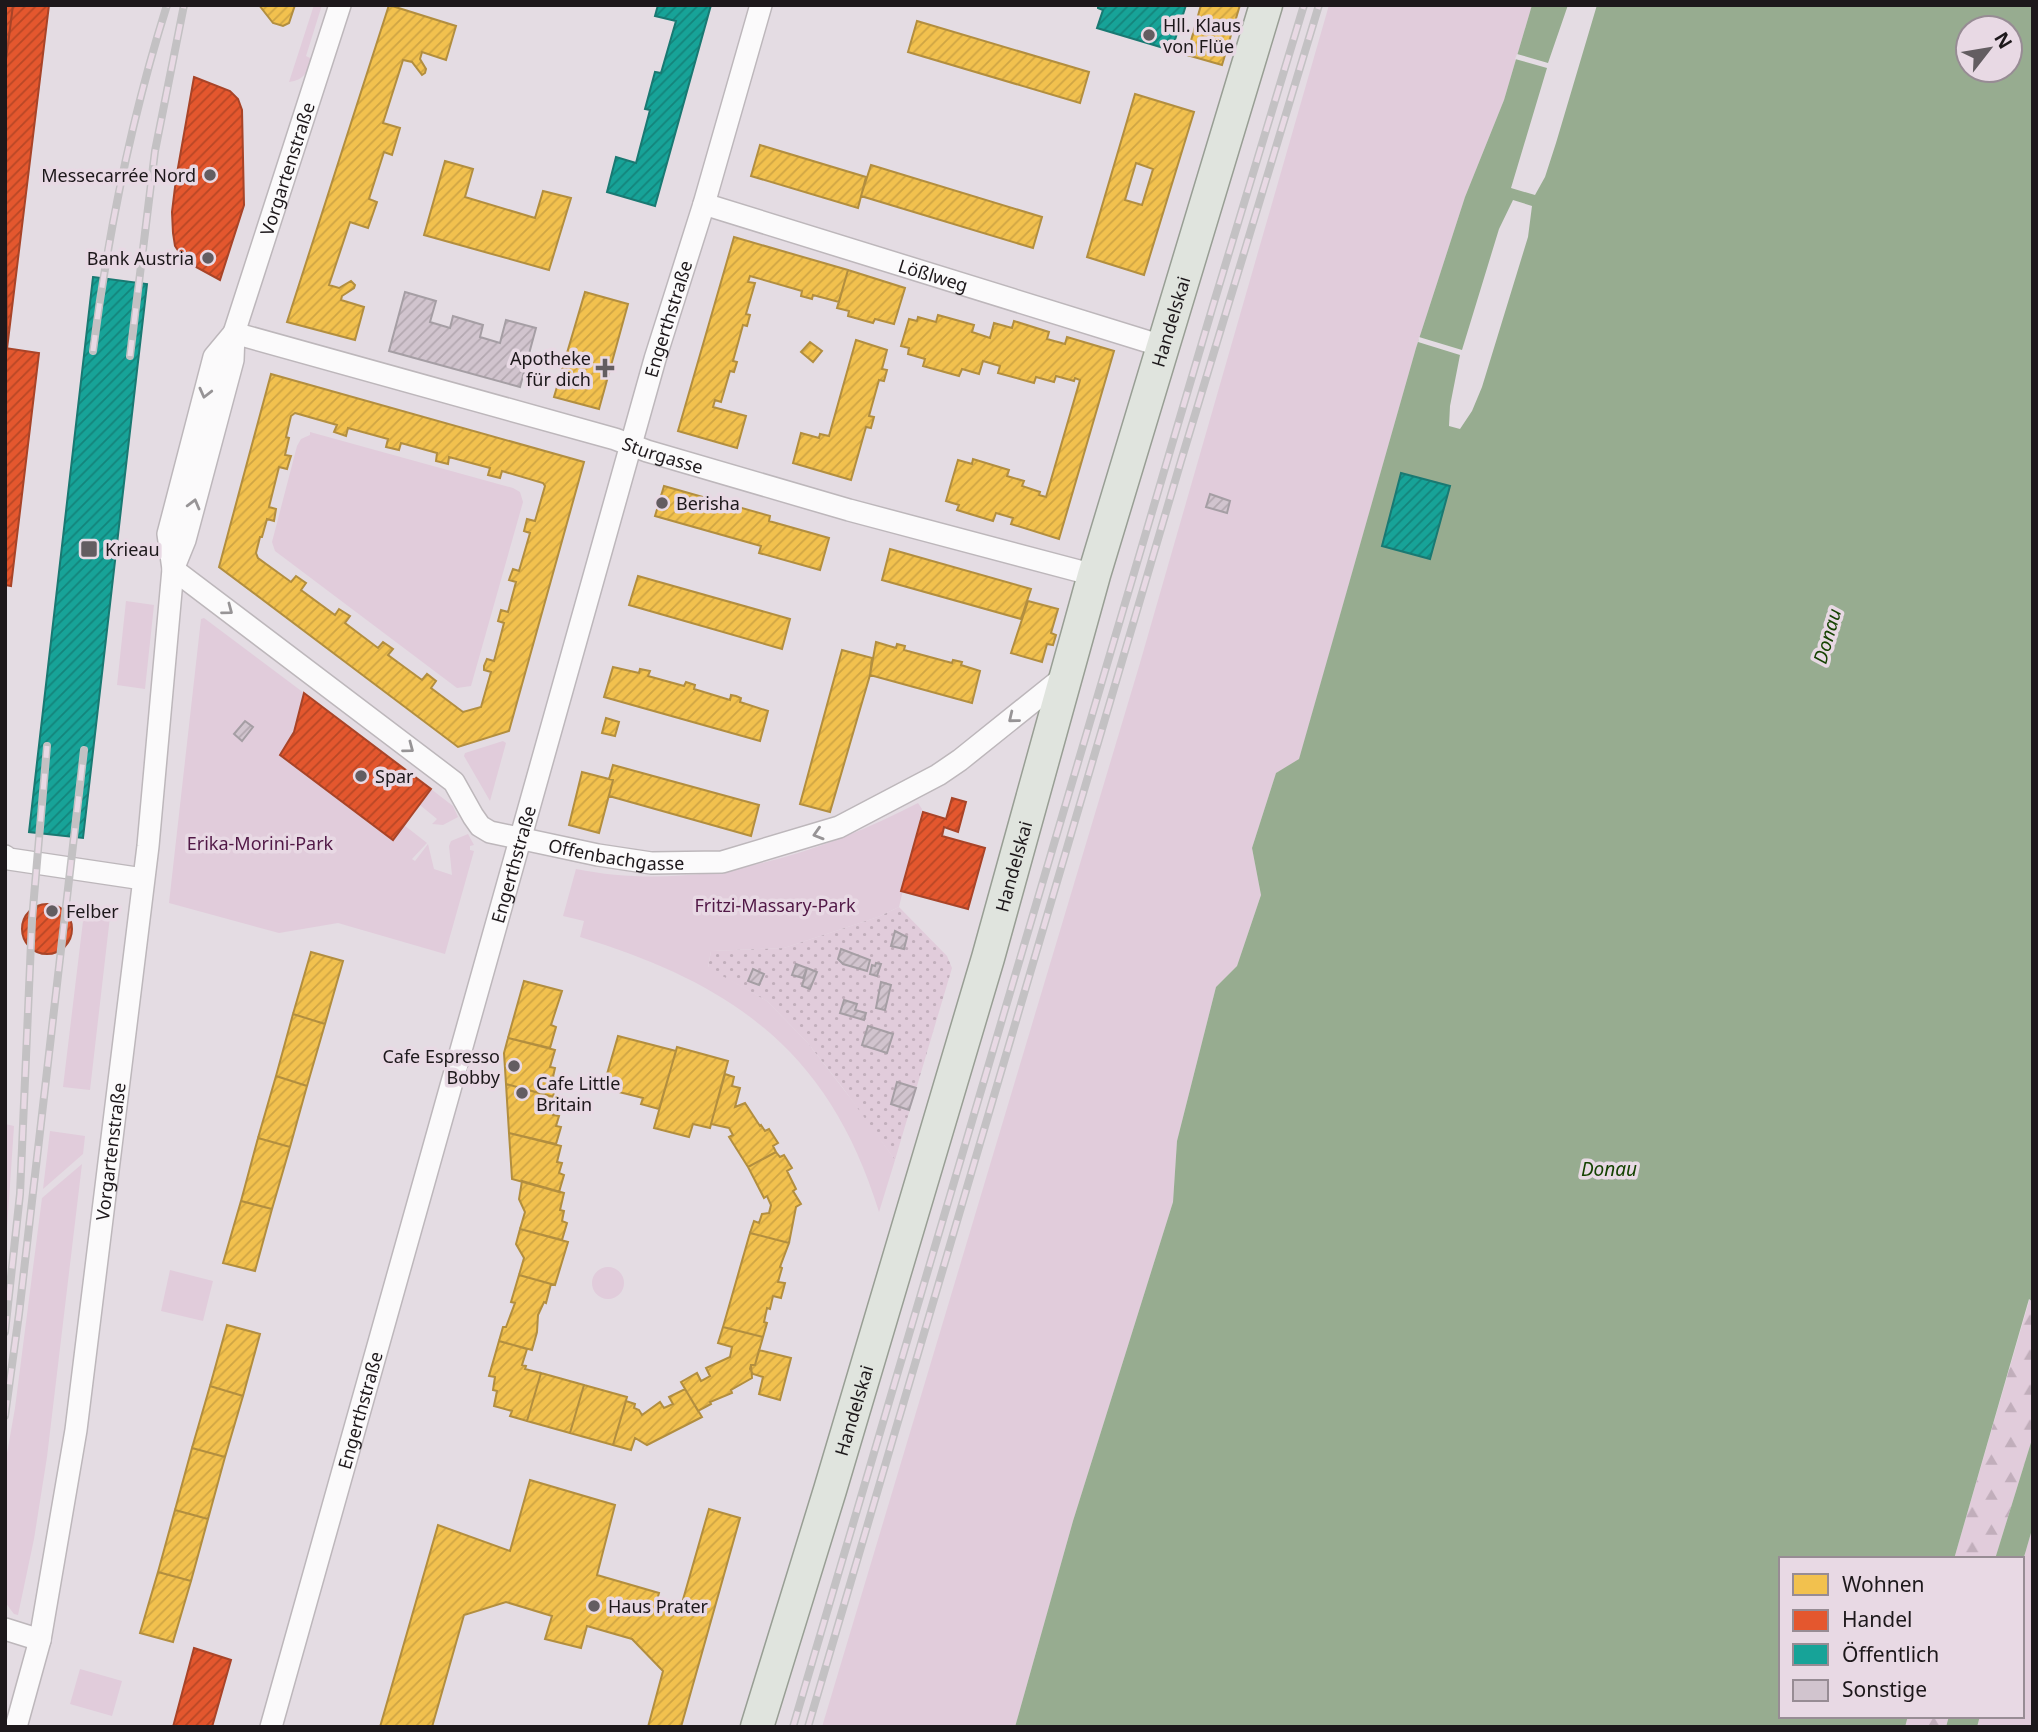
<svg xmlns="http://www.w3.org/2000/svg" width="2038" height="1732" viewBox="0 0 2038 1732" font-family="'Noto Sans',sans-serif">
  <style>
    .green { fill: #e1ccdb }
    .forest { fill: url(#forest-firs) }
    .garden { fill: url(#garden-dots) }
    .water { fill: #97ac90; fill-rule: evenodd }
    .pier { fill: #e4dce3 }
    .homes { fill: url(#homes-hatch); stroke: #b28e3f; stroke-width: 2; fill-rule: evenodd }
    .shops { fill: url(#shops-hatch); stroke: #a84428; stroke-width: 2 }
    .public { fill: url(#public-hatch); stroke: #197972; stroke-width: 2 }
    .building { fill: url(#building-hatch); stroke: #a59ea4; stroke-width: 2 }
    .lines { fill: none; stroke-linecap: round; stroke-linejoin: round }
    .minor-casing { stroke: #bdb7bb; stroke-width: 24 }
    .primary-casing { stroke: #989e94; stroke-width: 35 }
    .minor { stroke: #fbfafb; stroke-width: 21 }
    .primary { stroke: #e0e4de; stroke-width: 32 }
    .rail-casing { stroke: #c3c1c3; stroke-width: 8 }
    .rail { stroke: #e8d9e4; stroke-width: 5; stroke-dasharray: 16; stroke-linecap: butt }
    .oneway { stroke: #979496 }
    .poi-dot { fill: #635d61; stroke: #e8d9e4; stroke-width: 2.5 }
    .labels { text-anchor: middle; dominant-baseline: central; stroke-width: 7; stroke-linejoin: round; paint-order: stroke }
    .poi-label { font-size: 18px; fill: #1d181b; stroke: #e8d9e4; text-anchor: start }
    .street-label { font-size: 18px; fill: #1d181b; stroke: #e8d9e4 }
    .park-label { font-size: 18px; fill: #511846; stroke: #e8d9e4 }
    .water-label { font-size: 19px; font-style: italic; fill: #154201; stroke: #e8d9e4 }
  </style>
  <defs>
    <pattern id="forest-firs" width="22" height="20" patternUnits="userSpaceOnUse" patternTransform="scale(1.75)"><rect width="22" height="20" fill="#e1ccdb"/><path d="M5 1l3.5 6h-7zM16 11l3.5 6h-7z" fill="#c1aebb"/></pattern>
    <pattern id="garden-dots" width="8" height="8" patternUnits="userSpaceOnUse" patternTransform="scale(1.75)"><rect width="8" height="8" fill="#e1ccdb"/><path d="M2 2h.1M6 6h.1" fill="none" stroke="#c1aebb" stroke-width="1.8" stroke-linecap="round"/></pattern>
    <pattern id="homes-hatch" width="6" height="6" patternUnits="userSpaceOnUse" patternTransform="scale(1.75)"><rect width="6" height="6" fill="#f2c14e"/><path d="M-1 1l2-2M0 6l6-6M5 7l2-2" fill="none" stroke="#cfa544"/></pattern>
    <pattern id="shops-hatch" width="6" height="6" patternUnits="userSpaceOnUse" patternTransform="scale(1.75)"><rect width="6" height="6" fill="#e4572e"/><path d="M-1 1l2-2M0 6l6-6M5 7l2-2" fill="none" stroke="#b84726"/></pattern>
    <pattern id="public-hatch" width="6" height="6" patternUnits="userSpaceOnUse" patternTransform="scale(1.75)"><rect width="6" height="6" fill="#17a398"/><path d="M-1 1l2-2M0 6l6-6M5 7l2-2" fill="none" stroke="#14847b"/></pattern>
    <pattern id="building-hatch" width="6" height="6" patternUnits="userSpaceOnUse" patternTransform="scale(1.75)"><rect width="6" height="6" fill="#d1c4ce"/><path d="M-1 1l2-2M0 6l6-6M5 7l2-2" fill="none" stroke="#b3a8b0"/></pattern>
  </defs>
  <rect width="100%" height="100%" fill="#e4dce3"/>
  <path class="green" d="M314 5H322L306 56 312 59C308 72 304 80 289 82Z
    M1329 5H1532L1504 100 1465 197 1416 348 1299 760 1276 773 1252 848 1261 895 1237 966 1216 987 1177 1141 1173 1202 1073 1521 1015 1727H822L1140 663Z
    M310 432 513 488 520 492 523 502 471 686 457 688 275 551 272 542 297 446 301 439 310 435Z
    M126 601 154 605 145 689 117 685Z
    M204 618 304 693 294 732 280 755 393 839 404 825 427 843 412 859 415 861 428 844 434 869 452 875 449 846 451 841 468 834 474 845 470 846V850L474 851 445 954 338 923 279 933 169 903 201 619Z
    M503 741 506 743 490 801 464 756 465 753Z
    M431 789 453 806 458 817 443 825 432 824 437 819 420 805Z
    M918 803 922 809 899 907 878 917 784 948 711 951 708 967 767 1001 807 1042 862 1113 895 1160 879 1212C830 1052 734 984 580 937L584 921 563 916 576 869C694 893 814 857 918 803Z
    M94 906 111 908 90 1090 63 1087 84 913Z
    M5 1124 14 1126 5 1258Z
    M50 1131 85 1136 83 1154 43 1189Z
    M82 1164 47 1457 34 1539 18 1615 14 1614 5 1602V1465L15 1408 42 1198Z
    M592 1283a16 16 0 1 1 32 0a16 16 0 1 1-32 0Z
    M170 1270 213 1281 203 1321 161 1311Z
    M2033 1526V1727H1977L1980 1716H2022V1564Z
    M80 1669 122 1681 112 1716 70 1704Z"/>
  <path class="forest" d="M2030 1298 2033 1302V1436L1995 1559H1954Z
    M1908 1716H1949L1946 1727H1905Z"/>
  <path class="garden" d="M899 907 947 956 952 968 895 1160 843 1088 807 1042 767 1001 708 968 711 951 784 948 878 917Z"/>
  <path class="water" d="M1532 5H2033V1302L2029 1299 1954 1559H1781V1716H1908L1905 1727H1015L1073 1521 1173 1202 1177 1141 1216 987 1237 966 1261 895 1252 848 1276 773 1299 759 1416 348 1465 197 1504 100ZM1968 28H2010V70H1968Z
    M2033 1436V1526L2022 1564V1559H1995Z
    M1949 1716H1980L1977 1727H1946Z"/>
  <path class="pier" d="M1568 5H1597L1556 143 1545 177 1535 195 1511 188 1547 68 1515 59 1517 54 1548 63Z
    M1513 200 1532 206 1528 237 1482 387 1472 411 1460 429 1449 426 1450 406 1460 355 1418 342 1419 337 1462 350 1499 229Z"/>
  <path class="homes" d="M259 5H295L289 23 283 26 273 23Z
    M389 5 456 26 446 60 422 52 420 59 426 69 425 73 422 75 412 62 403 60 383 123 400 128 392 155 384 152 369 199 377 202 368 228 350 222 329 285 339 288 351 281 355 285 354 288 342 296 341 300 364 307 355 340 287 322Z
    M1240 5 1222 65 1187 55 1201 5Z
    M917 21 1089 72 1080 103 908 52Z
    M1135 94 1194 112 1144 275 1087 257ZM1136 163 1153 169 1142 205 1125 200Z
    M760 145 866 177 858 208 751 176Z
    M445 161 473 169 465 197 535 218 543 191 571 198 549 270 424 235Z
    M871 165 1042 217 1033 248 861 196Z
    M734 237 848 270 839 302 813 295 812 299 801 296 802 291 750 276 748 282 755 283 746 314 750 315 747 326 743 325 733 361 737 362 734 372 730 371 721 402 715 400 713 407 746 416 737 448 678 431Z
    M848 270 905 288 894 324 875 319 873 323 848 316 849 311 837 308Z
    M585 292 628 304 599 409 554 397Z
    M938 315 974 325 972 332 990 338 994 323 1012 328 1014 321 1049 332 1047 339 1065 344 1067 337 1114 351 1059 539 1011 524 1013 518 996 513 993 521 957 510 959 505 946 501 958 460 972 464 973 459 1009 470 1007 476 1024 481 1022 486 1040 492 1039 495 1046 497 1080 380 1075 378 1074 381 1056 376 1054 382 1036 377 1034 383 998 373 1000 366 983 361 979 374 962 369 959 376 923 366 925 359 908 354 909 348 901 346 909 319 917 321 918 317 936 322Z
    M856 340 887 350 882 369 887 370 884 381 879 380 869 416 874 417 871 428 866 427 851 480 793 463 801 433 819 438 820 434 829 436Z
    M810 342 822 351 813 362 801 352Z
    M271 374 584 462 509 731 458 747 219 567ZM295 413 337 425 334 432 346 436 348 428 388 439 386 447 399 450 401 443 437 453 436 461 448 464 449 457 490 468 488 475 500 478 502 471 543 483 545 486 535 521 527 519 524 531 530 533 519 571 513 569 510 577 509 580 516 582 508 612 501 610 498 621 504 623 494 661 487 659 484 666V670L491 672 481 707 463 712 431 688 436 681 427 674 422 680 388 655 393 649 383 642 378 648 345 623 350 616 339 609 335 615 301 590 306 583 296 576 291 582 258 558 256 553 260 537H262L267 519 274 521 276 509 269 507 279 467 287 469 290 459 291 456 285 455 289 438 286 437 291 416Z
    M664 486 770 516 769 521 829 538 820 570 759 553 761 546 655 516Z
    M890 549 1031 589 1021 619 882 580Z
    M638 576 790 619 782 649 629 605Z
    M1028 601 1058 609 1051 633 1056 635 1053 645 1047 644 1042 662 1011 653Z
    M876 642 896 648 897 644 905 646 904 650 952 663 953 660 962 662 961 665 980 671 972 703 870 675Z
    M842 650 872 658 870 675 830 812 800 804Z
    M613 667 639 673 640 669 650 671 648 676 684 686 686 682 695 685 694 689 730 700 731 695 736 696 741 698 740 702 768 711 760 741 604 697Z
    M606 718 619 722 615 736 602 733Z
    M613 765 759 805 751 836 609 796 613 780 609 779Z
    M582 772 613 780 599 833 569 825Z
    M311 952 343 961 325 1024 293 1014Z
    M524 981 562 991 551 1025 556 1027 550 1048 508 1038Z
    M293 1014 325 1024 307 1086 276 1076Z
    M618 1036 676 1051 659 1109 641 1104 643 1098 603 1088Z
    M508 1038 555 1050 550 1067 555 1068 553 1077 557 1079 553 1097 506 1084 504 1053Z
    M677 1047 728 1061 710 1128 693 1124 689 1137 654 1128Z
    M725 1074 734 1077 732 1086 740 1088 735 1107 745 1103 760 1126 761 1125 765 1131 769 1129 778 1143 773 1146 776 1152 748 1167 729 1137 733 1135 729 1128 711 1124Z
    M276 1076 307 1086 290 1147 258 1138Z
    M506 1084 558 1098 553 1115 559 1116 556 1126 561 1127 556 1144 509 1133Z
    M509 1133 561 1146 557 1162 562 1163 559 1173 564 1175 559 1192 512 1179Z
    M258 1138 290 1147 272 1209 241 1201Z
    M776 1152 780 1157 784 1155 792 1168 787 1171 796 1189 793 1191 801 1204 796 1207 789 1243 750 1233 754 1221 759 1223 762 1214 769 1213 771 1205 767 1196 764 1198 748 1167Z
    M522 1181 564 1193 560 1210 564 1211 562 1221 567 1223 562 1240 520 1229 525 1212 519 1199Z
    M241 1201 272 1209 255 1271 223 1263Z
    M520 1229 568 1242 555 1285 519 1275 524 1258 516 1244Z
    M750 1233 789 1243 780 1267 782 1268 778 1282 785 1283 781 1298 773 1296 770 1309 767 1308 764 1322 767 1323 763 1337 723 1327Z
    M519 1275 551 1284 546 1303 544 1302 538 1315 537 1332 532 1350 499 1341 503 1327H506L515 1303 511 1302Z
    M227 1325 260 1334 243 1396 210 1386Z
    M723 1327 763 1337 755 1365H751L752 1378 731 1390 732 1393 710 1402 711 1404 698 1411 681 1382 697 1373 701 1381 710 1376 706 1368 730 1357 732 1347 718 1343Z
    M499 1341 527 1349 522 1365 526 1366 525 1369 541 1373 527 1421 510 1416 512 1411 494 1406 497 1391 493 1390 495 1377 489 1376Z
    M759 1350 791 1358 780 1400 759 1394 763 1377 753 1374 750 1369 751 1365H755Z
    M541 1373 584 1385 570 1433 527 1421Z
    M584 1385 627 1397 613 1445 570 1433Z
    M210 1386 243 1396 225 1457 192 1448Z
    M685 1389 702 1417 647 1445 635 1438 631 1450 613 1445 626 1401 635 1404 634 1408 639 1410 642 1415 660 1402 664 1408 673 1404 669 1397Z
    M192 1448 225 1457 208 1519 175 1510Z
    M530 1480 615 1505 597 1575 659 1593 656 1603 680 1610 709 1509 740 1518 681 1727H648L663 1671 632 1639 587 1626 581 1648 545 1639 552 1616 506 1602 464 1615 432 1727H380L438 1525 510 1551Z
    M175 1510 208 1519 191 1581 158 1572Z
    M158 1572 191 1581 173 1642 140 1633Z"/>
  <path class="shops" d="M5 5H13L8 45 5 44Z
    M13 5H49L7 349 5 67Z
    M194 77 230 91 238 99 242 110 244 205 220 280 185 261 175 246 173 233 172 212 176 179Z
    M5 348 39 353 11 586 5 585Z
    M304 693 431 789 393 840 280 755 294 732Z
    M952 798 966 802 958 832 944 827 942 836 985 848 968 909 901 891 923 812 946 819Z
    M22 929a25 25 0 1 1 50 0a25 25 0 1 1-50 0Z
    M194 1648 231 1660 212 1727H173Z"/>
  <path class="public" d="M658 5H711L655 206 607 192 616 157 636 163 650 110 645 109 655 72 661 73 676 21 655 16Z
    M1098 5H1186L1174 43 1189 47 1187 55 1097 28 1103 10 1098 8Z
    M93 277 147 284 83 838 29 832Z
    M1401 473 1450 486 1430 559 1382 546Z"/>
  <path class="building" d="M405 292 436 301 430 322 450 328 453 316 483 325 480 337 500 343 506 320 536 328 520 387 389 351Z
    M1210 494 1230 501 1227 513 1206 507Z
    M245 721 253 727 242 741 234 734Z
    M895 931 907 937 904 949 891 946Z
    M841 949 870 960 867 971 843 964 838 959Z
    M876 963 881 964 877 976 870 974 872 965 875 966Z
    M796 964 807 968 803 978 792 975Z
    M807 968 817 972 810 989 802 986Z
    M753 969 764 974 759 985 748 981Z
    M881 982 891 985 885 1010 876 1008Z
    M844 1000 857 1004 855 1010 866 1013 864 1020 840 1013Z
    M868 1026 893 1034 887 1053 862 1045Z
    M897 1082 916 1088 909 1110 891 1104Z"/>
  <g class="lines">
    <defs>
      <g id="minor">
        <path id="s1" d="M704 204 1162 346"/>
        <path id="s2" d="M234 333 615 439 647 451 849 510 1094 575"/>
        <path id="s3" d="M174 567 185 540 233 360 234 333 340 5"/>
        <path id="s4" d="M173 569 454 782 473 816 480 826 490 832 598 855 651 863 722 862 839 827 938 775 960 760 1066 675"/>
        <path d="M5 856 9 859 143 879"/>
        <path d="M5 1629 40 1640"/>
        <path id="s5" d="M16 1727 40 1640 76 1430 148 846 173 569 168 534 214 357 234 333"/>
        <path id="s6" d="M271 1727 655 359 704 204 761 5"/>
      </g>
      <g id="primary">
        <path id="s7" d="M757 1727 830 1490 988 958 1094 575 1266 5"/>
      </g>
    </defs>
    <use href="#minor" class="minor-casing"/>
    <use href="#primary" class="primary-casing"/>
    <use href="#minor" class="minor"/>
    <use href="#primary" class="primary"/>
    <defs>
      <path id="rail" d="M93 351C108 233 131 119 167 5
        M130 356 155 151 184 5
        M5 1332 20 1194 32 920 47 746
        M5 1416 19 1314 84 750
        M793 1727 1212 309 1304 5
        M808 1727 1181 461 1319 5"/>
    </defs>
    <use href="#rail" class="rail-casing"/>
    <use href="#rail" class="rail"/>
  </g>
  <defs><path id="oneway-chevron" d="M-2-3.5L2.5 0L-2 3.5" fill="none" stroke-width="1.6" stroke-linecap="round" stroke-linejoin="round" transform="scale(1.75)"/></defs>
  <g class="oneway">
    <use href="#oneway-chevron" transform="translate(205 393) rotate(104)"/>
    <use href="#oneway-chevron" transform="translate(194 504) rotate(-75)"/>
    <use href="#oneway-chevron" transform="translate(228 610) rotate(37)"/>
    <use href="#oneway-chevron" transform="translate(1013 718) rotate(141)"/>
    <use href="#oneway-chevron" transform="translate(409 748) rotate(37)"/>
    <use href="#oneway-chevron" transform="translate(818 834) rotate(163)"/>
  </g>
  <g class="poi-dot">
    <circle cx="1149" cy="35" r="7"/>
    <circle cx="210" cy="175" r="7"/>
    <circle cx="208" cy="258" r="7"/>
    <path d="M601.5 357.5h7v7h7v7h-7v7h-7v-7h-7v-7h7z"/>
    <circle cx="662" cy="503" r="7"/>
    <rect x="80" y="540" width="18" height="18" rx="3.5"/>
    <circle cx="361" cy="776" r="7"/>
    <circle cx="52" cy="911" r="7"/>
    <circle cx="514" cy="1066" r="7"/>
    <circle cx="522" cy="1093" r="7"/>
    <circle cx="594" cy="1606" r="7"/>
  </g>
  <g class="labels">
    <g class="poi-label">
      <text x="1163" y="25">Hll. Klaus<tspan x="1163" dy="21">von Flüe</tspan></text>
      <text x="196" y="175" text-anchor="end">Messecarrée Nord</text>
      <text x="194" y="258" text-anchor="end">Bank Austria</text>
      <text x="591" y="358" text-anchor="end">Apotheke<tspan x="591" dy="21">für dich</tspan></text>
      <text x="676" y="503">Berisha</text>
      <text x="105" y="549">Krieau</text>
      <text x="375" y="776">Spar</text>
      <text x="66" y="911">Felber</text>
      <text x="500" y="1056" text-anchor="end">Cafe Espresso<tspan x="500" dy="21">Bobby</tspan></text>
      <text x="536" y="1083">Cafe Little<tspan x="536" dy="21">Britain</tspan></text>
      <text x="608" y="1606">Haus Prater</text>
    </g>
    <g class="street-label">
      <text stroke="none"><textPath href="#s3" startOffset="415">Vorgartenstraße</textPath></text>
      <text stroke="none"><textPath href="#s1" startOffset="240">Lößlweg</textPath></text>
      <text stroke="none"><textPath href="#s6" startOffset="1463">Engerthstraße</textPath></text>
      <text stroke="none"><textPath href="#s7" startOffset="1465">Handelskai</textPath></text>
      <text stroke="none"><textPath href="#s2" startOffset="446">Sturgasse</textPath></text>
      <text stroke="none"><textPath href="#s4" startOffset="544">Offenbachgasse</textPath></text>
      <text stroke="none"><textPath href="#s6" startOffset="896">Engerthstraße</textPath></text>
      <text stroke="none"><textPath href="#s7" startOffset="898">Handelskai</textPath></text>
      <text stroke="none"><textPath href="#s5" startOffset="584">Vorgartenstraße</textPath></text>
      <text stroke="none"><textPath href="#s6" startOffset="329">Engerthstraße</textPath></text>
      <text stroke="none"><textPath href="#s7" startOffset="331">Handelskai</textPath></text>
    </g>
    <g class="park-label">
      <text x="260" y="843">Erika-Morini-Park</text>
      <text x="775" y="905">Fritzi-Massary-Park</text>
    </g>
    <g class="water-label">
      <text transform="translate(1827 636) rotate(-74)">Donau</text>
      <text x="1609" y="1169">Donau</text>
    </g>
  </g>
  <rect width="2038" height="1732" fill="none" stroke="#1d181b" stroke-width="14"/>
  <rect x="1779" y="1557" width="245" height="161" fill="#e8d9e4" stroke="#978c94" stroke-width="2"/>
  <rect x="1793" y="1574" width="35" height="21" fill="#f2c14e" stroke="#978c94" stroke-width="2"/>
  <text x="1842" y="1592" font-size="21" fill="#1d181b">Wohnen</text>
  <rect x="1793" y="1610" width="35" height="21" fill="#e4572e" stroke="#978c94" stroke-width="2"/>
  <text x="1842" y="1627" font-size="21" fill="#1d181b">Handel</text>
  <rect x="1793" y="1644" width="35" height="21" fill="#17a398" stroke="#978c94" stroke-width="2"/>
  <text x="1842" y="1662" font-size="21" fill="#1d181b">Öffentlich</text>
  <rect x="1793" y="1680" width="35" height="21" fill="#d1c4ce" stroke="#978c94" stroke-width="2"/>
  <text x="1842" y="1697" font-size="21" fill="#1d181b">Sonstige</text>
  <g transform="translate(1989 49) rotate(59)"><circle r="33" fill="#e8d9e4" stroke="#978c94" stroke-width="2"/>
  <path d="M0-5L12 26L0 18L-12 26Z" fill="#635d61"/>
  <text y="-10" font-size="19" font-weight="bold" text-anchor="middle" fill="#1d181b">N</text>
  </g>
</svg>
